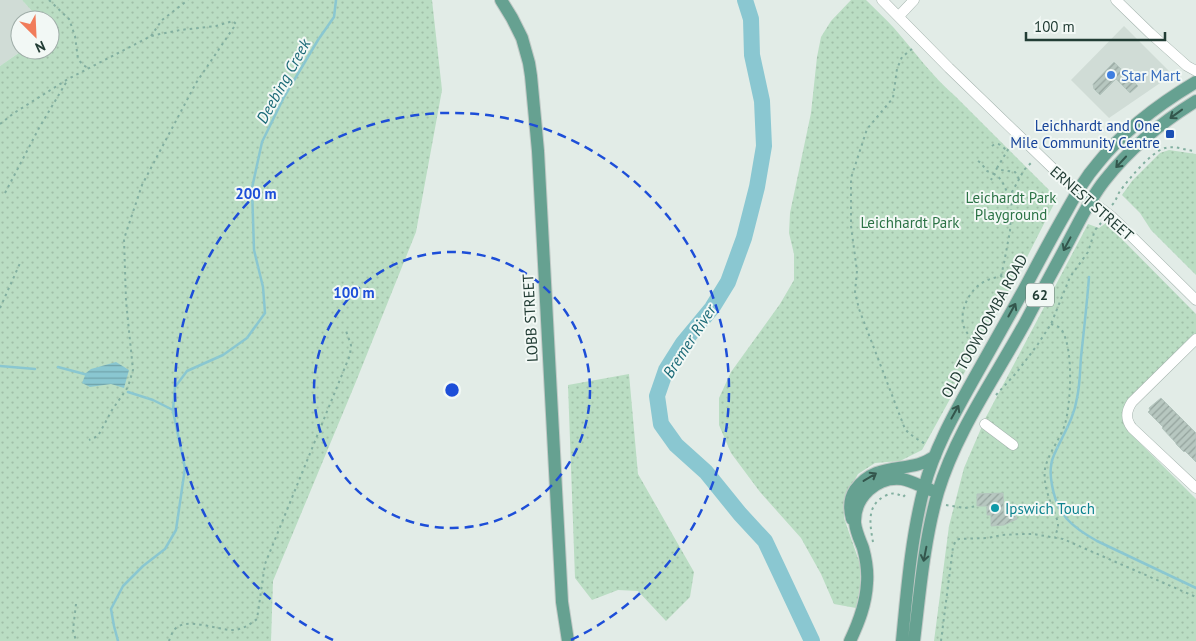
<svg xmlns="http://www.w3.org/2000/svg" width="1196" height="641" viewBox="0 0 1196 641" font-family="'PT Sans',sans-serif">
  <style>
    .built { fill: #d0dcd6 }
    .grass { fill: url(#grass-dots) }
    .water { fill: url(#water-rules) }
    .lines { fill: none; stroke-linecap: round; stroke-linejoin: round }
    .stream { stroke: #8ac7d1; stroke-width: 2.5 }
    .river { stroke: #8ac7d1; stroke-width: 16 }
    .building { fill: url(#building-hatch); stroke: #b4c5be }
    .minor-casing { stroke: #a5b4ae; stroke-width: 11 }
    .major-casing { stroke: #c1c9c6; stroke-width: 14 }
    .path { stroke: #82afa0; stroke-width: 2; stroke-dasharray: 2.5 4; stroke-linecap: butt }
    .minor { stroke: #fff; stroke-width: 10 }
    .major { stroke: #66a191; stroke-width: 12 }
    .oneway { stroke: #33564c }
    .ring { fill: none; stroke: #1d4ed8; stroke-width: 2.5; stroke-dasharray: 9 6 }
    .shop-dot { fill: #3f7fe0; stroke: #f2f8f5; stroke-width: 2 }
    .transit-dot { fill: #1a4fb4; stroke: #f2f8f5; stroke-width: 2 }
    .culture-dot { fill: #0f9aa8; stroke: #f2f8f5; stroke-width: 2 }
    .labels { text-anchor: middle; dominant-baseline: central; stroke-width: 4; stroke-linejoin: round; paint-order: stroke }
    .shield { fill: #f2f8f5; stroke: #60756f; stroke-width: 1 }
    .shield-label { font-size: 14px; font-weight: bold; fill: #223d35 }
    .shop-label { font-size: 15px; fill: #366cbe; stroke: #f2f8f5; text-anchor: start }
    .transit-label { font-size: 15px; fill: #164399; stroke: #f2f8f5; text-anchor: end }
    .park-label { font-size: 15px; fill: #2c7346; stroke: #f2f8f5 }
    .street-label { font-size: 15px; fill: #223d35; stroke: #f2f8f5 }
    .culture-label { font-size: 15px; fill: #0d838f; stroke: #f2f8f5; text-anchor: start }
    .water-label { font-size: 16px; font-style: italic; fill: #1c6b78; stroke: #f2f8f5 }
    .centre { fill: #1d4ed8; stroke: #f2f8f5; stroke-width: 2.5 }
    .ring-label { font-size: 15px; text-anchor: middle; font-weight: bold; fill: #1d4ed8; stroke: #f2f8f5; stroke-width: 4; stroke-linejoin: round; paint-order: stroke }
  </style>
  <defs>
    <pattern id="grass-dots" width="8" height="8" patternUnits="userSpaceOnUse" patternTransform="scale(1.25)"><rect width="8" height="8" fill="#baddc3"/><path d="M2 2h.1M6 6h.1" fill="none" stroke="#a0bfa8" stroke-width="1.8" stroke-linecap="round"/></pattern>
    <pattern id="water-rules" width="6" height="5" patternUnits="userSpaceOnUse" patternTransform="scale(1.25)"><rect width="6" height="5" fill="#8ac7d1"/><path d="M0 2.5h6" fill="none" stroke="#70a3aa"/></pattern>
    <pattern id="building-hatch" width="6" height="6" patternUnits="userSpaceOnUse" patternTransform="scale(1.25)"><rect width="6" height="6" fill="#b7c7c0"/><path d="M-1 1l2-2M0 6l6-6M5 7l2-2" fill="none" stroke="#94a39d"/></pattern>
  </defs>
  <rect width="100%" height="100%" fill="#e2ece7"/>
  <path class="built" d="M0 0H22L40 20H20V50H23L0 66Z
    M1124 26 1170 72 1166 79 1109 118 1071 80Z"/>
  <path class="grass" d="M22 0H432L442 90 416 232 355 384 273 581 271 641H0V66L23 50H50V20H40Z
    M851 0H866C875 9 885 18 894 28 914 51 932 76 955 96L1057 198 1017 277 922 450 900 461 875 463 858 474 848 492 844 505V518L860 564V588L856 608 834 604 821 574 801 538 760 492 731 453 719 425V398L731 372 780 304 794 280V254L789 233 790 213 811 113 817 57 821 37 831 21Z
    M1169 150 1196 154V275L1151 230 1140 213 1122 195 1132 181 1160 153Z
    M1106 223 1196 314V334L1129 402 1127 425 1131 434 1196 499V641H934L949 526 964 468 986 417 1088 224 1099 228Z
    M629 374 638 474 694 572 690 597 666 621 638 591 618 590 592 600 575 578 568 385Z"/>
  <path class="water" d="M116 362 129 370 124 388 111 384 90 387 82 383 86 373 91 369Z"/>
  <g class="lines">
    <path class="stream" d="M1089 277C1087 303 1084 330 1081 357 1080 370 1080 385 1077 398 1074 419 1062 436 1054 455 1050 464 1050 475 1052 485 1057 515 1072 527 1097 541L1196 588
      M0 366 35 369
      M58 367 88 375
      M128 392 153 400 173 410
      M118 641 114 626 111 609 123 586 143 566 165 549 176 530 185 468 173 411 175 387 187 371 223 355 247 338 265 313 263 287 254 250 252 188 262 142 284 97 318 40 334 17 336 0"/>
    <path class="river" d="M745 0 751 19 752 55 762 101 764 146 757 187 744 238 728 282 712 308 683 343 666 370 657 396 661 424 676 445 706 472 740 514 765 541 812 641"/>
  </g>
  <path class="building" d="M1114 62 1138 86 1130 93 1116 79 1100 95 1094 89 1093 84Z
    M1161 398 1196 433V462L1185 451 1184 452 1176 444V443L1162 428 1163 427 1148 412 1150 410 1149 408Z
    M1003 493 1004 514 1013 509 1017 519 1004 525 991 526V515H987V506H977V494Z"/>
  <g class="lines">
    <defs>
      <path id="minor" d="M882 0 949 68 1069 184 1111 216 1196 300
        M1116 0 1150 33 1187 66 1196 71
        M899 16 914 0
        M1196 339 1132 402C1126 411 1125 419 1132 428L1196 488
        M985 424 1013 445"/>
      <path id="major" d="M501 0 512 18 522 38 529 63 531 76 538 151 562 602 568 641
        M852 519C849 508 849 499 855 490 877 459 911 475 935 456
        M850 641C859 622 866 604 867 583 868 571 866 559 863 548 860 540 856 532 855 523 854 497 877 476 902 479 912 481 922 487 931 490
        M902 641C907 590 911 538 924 488 934 450 953 416 972 382 989 352 1005 323 1022 293 1036 267 1050 240 1065 214 1075 196 1084 179 1098 163 1125 129 1159 104 1196 82
        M914 641C920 591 924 541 938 492 957 430 995 378 1026 321 1041 292 1057 264 1072 235 1082 216 1092 196 1105 180 1130 148 1162 122 1196 101"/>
    </defs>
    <use href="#minor" class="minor-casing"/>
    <use href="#major" class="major-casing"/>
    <path class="path" d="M49 0 69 19 75 36 78 59 83 65 88 68
      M151 36 162 20 188 0
      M912 49 902 57 897 69 893 98 867 129 851 178V226L857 271 855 292 859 309 905 429C911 436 919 440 927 445
      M0 124 14 113 68 79 151 36 180 30 216 26 233 21 236 24 196 83 142 185 124 239 126 301 133 370 128 387 112 410 98 436 89 440
      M992 146C998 141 1002 146 1007 151
      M978 161 981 163 987 171 994 174 991 180
      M997 168 1009 148
      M1019 179 1015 172 1001 170 997 168 994 174C1009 182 1001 198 1024 203
      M5 193 39 128 67 81
      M1112 205C1116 201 1117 196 1120 191 1129 179 1151 152 1165 148 1176 145 1186 151 1196 151
      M1001 276 1004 263 1010 231 1012 192 1024 170 1033 161
      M0 308 21 261
      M1051 324C1054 325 1058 326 1061 329 1074 347 1071 403 1065 424 1060 440 1048 453 1045 469 1043 483 1049 499 1054 511 1055 515 1058 520 1058 525 1058 529 1056 533 1055 537
      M976 344C971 338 965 332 963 324 960 309 970 290 982 283 988 279 994 278 1001 276L1014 284
      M996 395 1017 372 1038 344 1051 324 1070 277 1088 252 1095 230 1101 223
      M946 505 965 508 977 506
      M873 542C870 525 866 505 885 496 892 492 897 493 903 497L905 495
      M76 604 73 630 76 641
      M169 641C170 638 172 633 174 630 185 616 217 630 232 630 242 630 249 625 257 619L265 564 350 355 351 345 345 328
      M941 641 953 547 956 540 959 539 987 538 1002 535 1021 534H1033L1063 539 1196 597"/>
    <use href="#minor" class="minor"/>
    <use href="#major" class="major"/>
  </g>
  <defs><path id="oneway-shaft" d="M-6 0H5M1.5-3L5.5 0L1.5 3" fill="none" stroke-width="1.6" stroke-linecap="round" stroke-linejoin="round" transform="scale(1.25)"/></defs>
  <g class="oneway">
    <use href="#oneway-shaft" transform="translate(1176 114) rotate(144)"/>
    <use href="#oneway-shaft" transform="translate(1121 162) rotate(133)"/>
    <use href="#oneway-shaft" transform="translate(1067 244) rotate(118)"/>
    <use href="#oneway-shaft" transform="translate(1012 310) rotate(-61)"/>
    <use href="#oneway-shaft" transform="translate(955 412) rotate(-61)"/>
    <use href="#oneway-shaft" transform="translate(870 477) rotate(-31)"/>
    <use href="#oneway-shaft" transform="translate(925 554) rotate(101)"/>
  </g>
  <g class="ring">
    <circle cx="452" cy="390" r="138"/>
    <path d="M333 640A277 277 0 1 1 571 640"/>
  </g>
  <circle class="shop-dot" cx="1111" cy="75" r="5"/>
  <rect class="transit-dot" x="1165" y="129" width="10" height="10" rx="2.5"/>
  <circle class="culture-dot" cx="995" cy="508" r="5"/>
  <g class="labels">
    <rect class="shield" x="1026" y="283.5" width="28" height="23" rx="4"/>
    <g class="shield-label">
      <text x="1040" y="295">62</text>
    </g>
    <g class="shop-label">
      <text x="1121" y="75">Star Mart</text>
    </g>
    <g class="transit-label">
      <text x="1160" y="125">Leichhardt and One<tspan x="1160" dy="17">Mile Community Centre</tspan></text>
    </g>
    <g class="park-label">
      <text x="1011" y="197">Leichardt Park<tspan x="1011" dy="17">Playground</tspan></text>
      <text x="910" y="222">Leichhardt Park</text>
    </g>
    <g class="street-label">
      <text transform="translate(1092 203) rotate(41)">ERNEST STREET</text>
      <text transform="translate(530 318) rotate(-93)">LOBB STREET</text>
      <text transform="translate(984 326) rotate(-61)">OLD TOOWOOMBA ROAD</text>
    </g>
    <g class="culture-label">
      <text x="1005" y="508">Ipswich Touch</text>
    </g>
    <g class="water-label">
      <text transform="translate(283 81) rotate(-61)">Deebing Creek</text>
      <text transform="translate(689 341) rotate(-57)">Bremer River</text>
    </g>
  </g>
  <circle cx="452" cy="390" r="8" class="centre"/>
  <g class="ring-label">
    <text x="256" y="199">200 m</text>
    <text x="354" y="298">100 m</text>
  </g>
  <g transform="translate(35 35) rotate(156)"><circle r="24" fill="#f2f8f5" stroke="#9fada8"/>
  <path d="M0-4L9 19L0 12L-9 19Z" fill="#f17c5a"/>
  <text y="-8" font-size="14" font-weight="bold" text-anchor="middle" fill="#223d35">N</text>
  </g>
  <path d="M1026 32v8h139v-8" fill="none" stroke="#223d35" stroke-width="2.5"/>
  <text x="1034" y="32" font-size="15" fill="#223d35" stroke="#f2f8f5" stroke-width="4" paint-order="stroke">100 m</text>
</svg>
